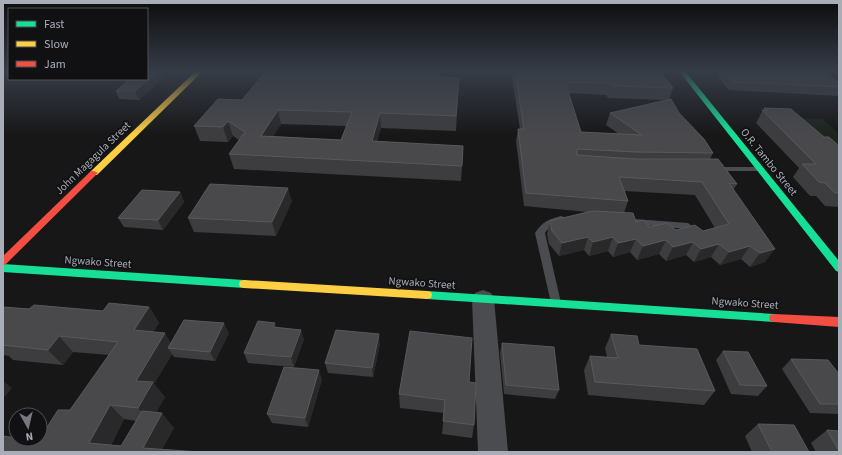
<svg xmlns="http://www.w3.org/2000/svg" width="842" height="455" viewBox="0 0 842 455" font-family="'Source Sans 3',sans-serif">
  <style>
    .green { fill: #1d241e }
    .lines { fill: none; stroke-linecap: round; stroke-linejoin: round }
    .lane { fill: #4b4c50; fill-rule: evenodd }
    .street { fill: #4b4c50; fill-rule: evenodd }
    .fast { fill: #16e098; fill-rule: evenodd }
    .slow { fill: #ffcf43; fill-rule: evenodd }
    .jam { fill: #f24e42; fill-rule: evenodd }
    .wall { fill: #3d3d3f; fill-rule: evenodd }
    .shaded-wall { fill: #29292a }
    .building { fill: #49494c; stroke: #58595d; fill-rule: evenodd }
    .labels { text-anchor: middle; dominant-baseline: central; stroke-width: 3.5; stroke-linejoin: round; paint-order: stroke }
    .street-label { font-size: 11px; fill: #a8adb8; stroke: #111113 }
  </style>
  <rect width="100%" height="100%" fill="#171717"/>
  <path class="green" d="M796 118 823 119 839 134V145H823Z"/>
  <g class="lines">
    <path class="lane" d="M712 167H759L763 169 759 171H715L711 169Z
      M561 216 564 217 565 219C559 225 551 223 545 233L561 303 560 306 556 307 552 306 551 303 535 233C542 222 549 219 561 216Z
      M634 219 688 223 692 226 688 229 631 224 630 222Z"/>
    <path class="street" d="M483 290 491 293 494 299 508 452H478L472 299 475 293Z"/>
    <path class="fast" d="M679 71H685L839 261V272L836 271Z
      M3 264 244 280 248 281 249 284 248 287 244 288 3 272Z
      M427 291 774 314 778 315 779 318 778 321 774 322 427 299 423 298 422 295 423 292Z"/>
    <path class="slow" d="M196 71H203L97 175H91L90 173 91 171Z
      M244 280 427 291 431 292 432 295 431 298 427 299 244 288 240 287 239 284 240 281Z"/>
    <path class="jam" d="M91 171H94L98 173 6 264 3 266V256Z
      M774 314 839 317V327L774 322 770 321 769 318 770 315Z"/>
  </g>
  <path class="wall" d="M511 71H660L673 88 669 100 608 98 606 95 569 93 581 132 619 134 606 125 610 113H679L713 153 710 159 737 184 733 190 765 262 750 267 741 259 720 265 711 257 694 262 686 255 666 261 659 254 637 260 630 252 613 257 608 251 589 256 584 250 559 256 549 244 547 234 550 221 588 212 524 206 516 141 518 129H520ZM624 191 695 195 715 228 703 231 676 230 650 227 636 222 624 213 628 201Z
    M720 71H799L839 83V96L729 90 718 77Z
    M166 76 139 100 119 99 116 91Z
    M441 77 459 78 456 131 381 128 377 141 462 166 461 181 234 169 229 154 239 140 233 136 228 142 200 141 194 126 242 100ZM281 124 346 126 341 140 273 136Z
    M764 108 824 137 839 146V207L825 206 816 196H810L793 177 799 168 756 123Z
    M180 192 184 202 163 230 124 227 118 218Z
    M292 201 276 236 194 232 188 218Z
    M3 307 29 309 103 311 149 307 159 323 153 332 171 343 229 333 215 361 174 357 172 354 154 384 165 397 156 412 174 428 162 449 39 439 70 410 109 355 73 352 63 365 13 360 9 356 3 355ZM124 419 136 421 121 446 111 445Z
    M611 334 639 345 715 391 704 405 588 395 584 370 590 356 607 357 605 348Z
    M304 339 294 367 248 363 244 353Z
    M502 343 559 390 555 399 504 394 500 353Z
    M380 344 373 377 328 373 325 363Z
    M723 351 767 386 758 396 731 394 716 360Z
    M791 359 839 374V414L810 413 782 369Z
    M322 379 308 427 272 423 267 414Z
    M469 382 474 425 472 438 442 434 444 413 400 408 399 394Z
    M758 424 809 452H752L745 436Z
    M827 430 839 431V452H816L811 443Z"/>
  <path class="shaded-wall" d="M159 71H164L166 76 139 100 135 91Z
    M440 71H442L439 91V77Z
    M278 110 281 124 265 151 261 136Z
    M380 113 381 128 373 156 372 141Z
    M228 121 233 136 228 142 223 127Z
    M288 188 292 201 276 236 272 222Z
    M180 192 184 202 163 230 158 220Z
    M588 237 584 250 559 256 562 243Z
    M613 237 608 251 589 256 593 242Z
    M636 239 630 252 613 257 618 243Z
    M666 240 659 254 637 260 643 246Z
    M693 242 686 255 666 261 673 247Z
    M719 244 711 257 694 262 701 249Z
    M750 246 741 259 720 265 729 252Z
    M775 249 765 262 750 267 760 253Z
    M149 307 159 323 145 346 134 330Z
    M224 323 229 333 215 361 210 352Z
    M275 323 279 332 273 327Z
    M301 330 304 339 294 367 291 357Z
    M165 333 174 348H168L172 354 154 384 165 397 151 422 138 408 136 381Z
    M379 334 380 344 373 377 372 368Z
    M59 336 73 352 63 365 48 350Z
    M319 370 322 379 308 427 305 418Z
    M3 381 12 388 3 399Z
    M110 405 124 419 107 452 89 443Z
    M162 413 174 428 161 452 143 448Z"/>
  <path class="building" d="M147 71H159L135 91H116L130 79H147Z
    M266 71 328 72V71H440L439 77 459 78 456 116 380 113 372 141 463 146 462 166 229 154 245 132 228 121 223 127 194 126 218 99 242 100ZM278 110 352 112 341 140 261 136Z
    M515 71H660L673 88 611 86 609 83 565 82 581 132 642 135 610 113 671 99 679 113 704 139 713 153 636 152 578 149 577 150V155L636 159H718L737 184 729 183 775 249 760 253 750 246 729 252 719 244 701 249 693 242 673 247 666 240 643 246 636 239 618 243 613 237 593 242 588 237 562 243 552 231 550 221 592 211 633 213 636 222 643 220 650 227 667 223 676 230 695 225 703 231 729 224 702 182 619 177 628 201 526 193 518 129H524Z
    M724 71H799L824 72 839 83V87L733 82Z
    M764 108 791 109 824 137H829L839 146V193H835L825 183 819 182 802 164H816L762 110 767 111Z
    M210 184 288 188 272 222 188 218Z
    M142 190 180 192 158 220 118 218Z
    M109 303 149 307 134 330 165 333 136 381 153 382 138 408 110 405 89 443 121 446 142 411 162 413 143 448 200 452H3V436L16 438V439H40V438L58 410H70L118 342 59 336 48 350 3 345V307L29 309 34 305 103 311Z
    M184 320 224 323 210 352 168 348Z
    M258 321 275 323 273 327 301 330 291 357 244 353Z
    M336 330 379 334 372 368 325 363Z
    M410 331 472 338 469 382 476 383 474 425 443 421 445 400 399 394Z
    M611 334 637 336 639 345 697 349 715 391 595 382 590 356 618 358Z
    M502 343 554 347 559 390 506 385Z
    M723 351 748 352 767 386 740 385Z
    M791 359 828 360 839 374V404H820Z
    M284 367 319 370 305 418 267 414Z
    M758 424 794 425 809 452H772Z
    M827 430 839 431V451Z"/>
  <linearGradient id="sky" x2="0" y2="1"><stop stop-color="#0d0d0d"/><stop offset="0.53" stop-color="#363c47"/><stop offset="1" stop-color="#363c47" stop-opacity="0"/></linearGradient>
  <rect width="842" height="135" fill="url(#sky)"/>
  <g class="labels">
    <g class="street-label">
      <text transform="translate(93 158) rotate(-44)">John Magagula Street</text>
      <text transform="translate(769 162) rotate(51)">O.R. Tambo Street</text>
      <text transform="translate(98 262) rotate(4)">Ngwako Street</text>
      <text transform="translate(422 283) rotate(4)">Ngwako Street</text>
      <text transform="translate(745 303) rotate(4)">Ngwako Street</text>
    </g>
  </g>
  <rect width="842" height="455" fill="none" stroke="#a8adb8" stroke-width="8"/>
  <rect x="8" y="8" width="140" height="72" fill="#111113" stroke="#4d4f55"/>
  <rect x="16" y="21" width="20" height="6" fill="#16e098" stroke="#4d4f55"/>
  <text x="44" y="28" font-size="12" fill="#a8adb8">Fast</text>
  <rect x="16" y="41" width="20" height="6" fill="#ffcf43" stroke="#4d4f55"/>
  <text x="44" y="48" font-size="12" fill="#a8adb8">Slow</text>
  <rect x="16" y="61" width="20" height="6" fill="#f24e42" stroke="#4d4f55"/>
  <text x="44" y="68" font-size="12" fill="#a8adb8">Jam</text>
  <g transform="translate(28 427) rotate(172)"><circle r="19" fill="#111113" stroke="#4d4f55"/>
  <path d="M0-3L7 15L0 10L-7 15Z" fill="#757880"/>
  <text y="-6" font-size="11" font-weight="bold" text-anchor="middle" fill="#a8adb8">N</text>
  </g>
</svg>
